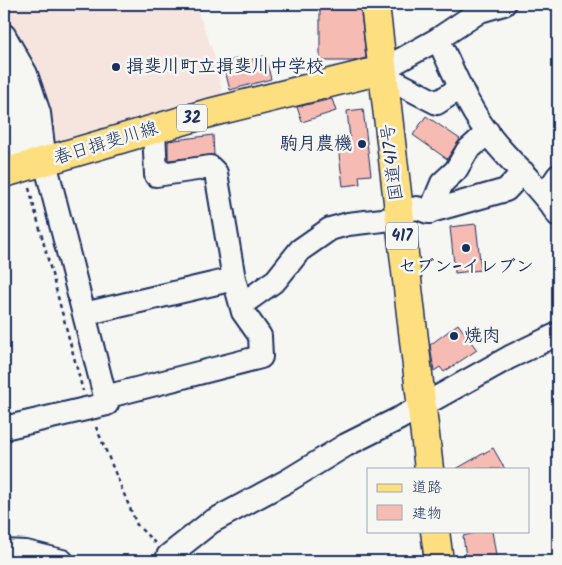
<svg xmlns="http://www.w3.org/2000/svg" width="562" height="565" viewBox="0 0 562 565" font-family="Kalam,'Klee One',sans-serif">
  <style>
    .built { fill: #f6e4df }
    .building { fill: #f6bbb3; stroke: #1b2f5e }
    .lines { fill: none; stroke-linecap: round; stroke-linejoin: round }
    .minor-casing { stroke: #1b2f5e; stroke-width: 26 }
    .major-casing { stroke: #1b2f5e; stroke-width: 31 }
    .highway-casing { stroke: #1b2f5e; stroke-width: 31 }
    .path { stroke: #1b2f5e; stroke-width: 2.5; stroke-dasharray: 4 4; stroke-linecap: butt }
    .minor { stroke: #f6f6f2; stroke-width: 22 }
    .major { stroke: #fedf80; stroke-width: 28 }
    .highway { stroke: #fedf80; stroke-width: 28 }
    .poi-dot { fill: #1b2f5e; stroke: #f6f6f2; stroke-width: 2 }
    .labels { text-anchor: middle; dominant-baseline: central; stroke-width: 5; stroke-linejoin: round; paint-order: stroke }
    .shield { fill: #f6f6f2; stroke: #5d6b8a; stroke-width: 1 }
    .shield-label { font-size: 16px; font-weight: bold; fill: #1b2f5e }
    .poi-label { font-size: 18px; font-weight: bold; fill: #1b2f5e; stroke: #f6f6f2; text-anchor: start }
    .street-label { font-size: 18px; fill: #1b2f5e; stroke: #f6f6f2 }
  </style>
  <rect width="100%" height="100%" fill="#f6f6f2"/>
  <filter id="ink" filterUnits="userSpaceOnUse"><feTurbulence type="fractalNoise" baseFrequency=".02" numOctaves="2"/><feDisplacementMap in="SourceGraphic" scale="10" xChannelSelector="R" yChannelSelector="G"/><feConvolveMatrix kernelMatrix="1 2 1 2 8 2 1 2 1" color-interpolation-filters="sRGB"/></filter>
  <g filter="url(#ink)">
    <path class="built" d="M4 4H195L214 55 224 101 52 149 4 49Z"/>
    <path class="building" d="M320 4H360L366 58 353 61H320Z
      M265 56 271 79 230 90 223 63 236 59 238 63Z
      M332 99 336 111 302 122 297 107Z
      M363 109 371 175 359 176 360 184 343 186 337 139 350 138 347 111Z
      M426 116 460 139 447 159 413 135Z
      M213 135 214 155 168 160V141Z
      M476 224 481 270 455 273 450 227Z
      M458 324 477 350 444 372 440 367 434 371 430 345Z
      M493 448 505 469H456Z
      M482 531H492L497 561H471L470 556 466 557 463 536Z"/>
    <g class="lines">
      <defs>
        <path id="minor" d="M4 35 26 74 39 113 45 162 107 404 4 428
          M438 39C454 73 469 111 493 140 514 166 540 187 558 215
          M382 70 438 39 480 11 504 4
          M4 75 18 111 23 167
          M383 83H398L437 103 461 87
          M545 195 558 176
          M399 212 417 208 428 212 506 190 523 172
          M430 212 442 183 456 170 467 151 488 132
          M241 305 276 280 300 250 330 229 348 224 400 218
          M84 314 234 279
          M105 397 261 357 260 336 243 312 234 279 216 173 210 167 156 175 154 129
          M4 551 26 552 62 561
          M171 561 168 556 211 522 287 481 346 445 400 418 510 357 558 334"/>
        <path id="major" d="M4 173 209 113 382 70"/>
        <path id="highway" d="M375 4 429 469
          M435 531 439 561"/>
      </defs>
      <use href="#minor" class="minor-casing"/>
      <use href="#major" class="major-casing"/>
      <use href="#highway" class="highway-casing"/>
      <path class="path" d="M29 188 83 391
        M96 427 137 525 155 543"/>
      <use href="#minor" class="minor"/>
      <use href="#major" class="major"/>
      <use href="#highway" class="highway"/>
    </g>
  </g>
  <g class="poi-dot">
    <circle cx="116" cy="67" r="5"/>
    <circle cx="362" cy="144" r="5"/>
    <circle cx="466" cy="248" r="5"/>
    <circle cx="454" cy="336" r="5"/>
  </g>
  <g class="labels">
    <g class="shield">
      <rect x="177" y="104.5" width="30" height="27" rx="4"/>
      <rect x="386" y="222.5" width="32" height="27" rx="4"/>
    </g>
    <g class="shield-label">
      <text x="192" y="118">32</text>
      <text x="402" y="236">417</text>
    </g>
    <g class="poi-label">
      <text x="126" y="67">揖斐川町立揖斐川中学校</text>
      <text x="352" y="144" text-anchor="end">駒月農機</text>
      <text x="466" y="267" text-anchor="middle">セブン-イレブン</text>
      <text x="464" y="336">焼肉</text>
    </g>
    <g class="street-label">
      <text transform="translate(106 144) rotate(-17)">春日揖斐川線</text>
      <text transform="translate(393 162) rotate(-97)">国道417号</text>
    </g>
  </g>
  <rect width="562" height="565" fill="none" stroke="#f6f6f2" stroke-width="20"/>
  <rect x="10" y="10" width="542" height="545" fill="none" stroke="#1b2f5e" stroke-width="2" filter="url(#ink)"/>
  <rect x="367" y="468" width="162" height="65" fill="#f6f6f2" stroke="#9ea6b7"/>
  <rect x="377" y="484" width="25" height="8" fill="#fedf80" stroke="#9ea6b7"/>
  <text x="412" y="492" font-size="15" fill="#1b2f5e">道路</text>
  <rect x="377" y="505" width="25" height="15" fill="#f6bbb3" stroke="#9ea6b7"/>
  <text x="412" y="518" font-size="15" fill="#1b2f5e">建物</text>
</svg>
